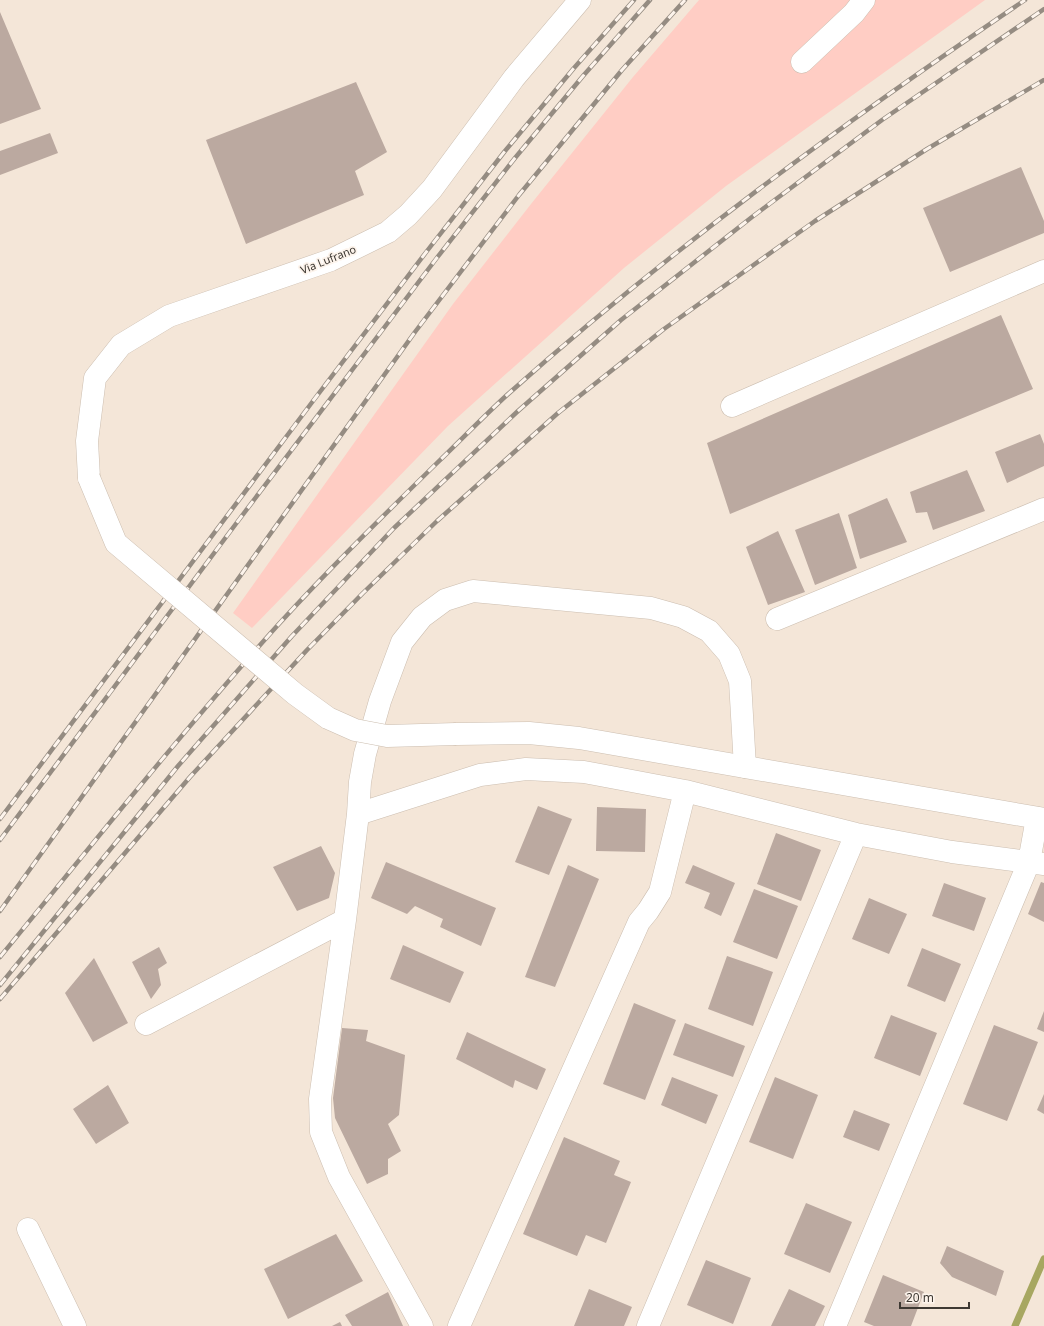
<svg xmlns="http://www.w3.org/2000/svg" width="1044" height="1326" viewBox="0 0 1044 1326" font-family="'Noto Sans',sans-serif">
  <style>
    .green { fill: #ffcdc4 }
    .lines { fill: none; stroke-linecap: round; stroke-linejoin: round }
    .stream { stroke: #a7a761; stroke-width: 7 }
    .building { fill: #bba9a0 }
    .street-casing { stroke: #ccbeb0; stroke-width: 23 }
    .secondary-casing { stroke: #ccbeb0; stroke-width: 23 }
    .street { stroke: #fff; stroke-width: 22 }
    .secondary { stroke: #fff; stroke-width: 22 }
    .rail-casing { stroke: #958c82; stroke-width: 4.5 }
    .rail { stroke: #fdf4ec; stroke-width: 3; stroke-dasharray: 9; stroke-linecap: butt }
    .secondary-bridge-casing { stroke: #ccbeb0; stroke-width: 23; stroke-linecap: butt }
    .secondary-bridge { stroke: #fff; stroke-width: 22 }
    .labels { text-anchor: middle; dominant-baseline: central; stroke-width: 3.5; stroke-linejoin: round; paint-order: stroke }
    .street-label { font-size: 11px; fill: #3e3933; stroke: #fdf4ec }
  </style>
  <rect width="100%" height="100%" fill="#f4e6d8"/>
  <path class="green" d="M699 0H985L726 186 624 268 448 426 252 628 233 613 453 304 531 204 633 77Z"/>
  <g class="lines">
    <path class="stream" d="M1015 1326 1044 1259"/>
  </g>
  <path class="building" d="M0 12 41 109 0 124Z
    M356 82 387 152 355 171 364 195 246 244 206 140Z
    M50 133 58 153 0 175V151Z
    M1021 167 1044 221V233L950 272 923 208Z
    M1001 315 1033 389 730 514 707 443Z
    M1040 434 1044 444V466L1007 483 995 452Z
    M967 470 985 511 933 530 927 512 916 513 910 492Z
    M887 498 907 542 860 559 848 515Z
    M839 513 857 568 815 585 795 530Z
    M778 531 805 592 768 605 746 547Z
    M538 806 572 819 549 875 515 862Z
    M597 807 646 809 645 852 596 851Z
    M776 833 821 850 801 901 757 884Z
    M321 846 335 873 329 898 297 911 273 867Z
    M386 862 496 908 481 946 440 927 443 919 415 906 407 914 371 898Z
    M568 865 599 879 555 987 525 977Z
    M693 865 735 883 721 916 704 908 710 893 685 883Z
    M1041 882 1044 883V922L1028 914Z
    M944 883 986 898 974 931 932 916Z
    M754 889 798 906 777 959 733 942Z
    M869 898 907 914 889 954 852 939Z
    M403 945 464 972 450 1003 390 979Z
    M159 947 167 963 158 969 161 985 151 999 132 962Z
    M922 948 961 964 945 1002 907 986Z
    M727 956 773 972 753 1026 708 1009Z
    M94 958 128 1023 93 1042 65 993Z
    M634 1003 676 1020 645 1100 603 1084Z
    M1044 1011V1032L1037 1029Z
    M891 1015 937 1033 920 1076 874 1058Z
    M685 1023 745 1046 733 1077 673 1055Z
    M994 1025 1038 1042 1007 1121 963 1104Z
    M342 1028 368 1030 366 1041 405 1055 399 1115 388 1124 401 1151 388 1159V1174L367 1184 335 1118 333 1098Z
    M467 1032 546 1069 537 1090 515 1080 513 1088 456 1059Z
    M672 1077 718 1095 706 1124 661 1105Z
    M775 1077 818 1095 793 1159 749 1142Z
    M108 1085 129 1123 96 1144 73 1109Z
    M1044 1094V1114L1037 1110Z
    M854 1110 890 1124 879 1151 843 1137Z
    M564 1137 620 1161 614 1175 631 1182 606 1243 586 1235 577 1256 523 1234Z
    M806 1203 852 1222 830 1273 784 1254Z
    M336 1234 363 1281 288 1319 264 1269Z
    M947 1246 1004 1271 996 1296 952 1277 940 1263Z
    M706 1260 751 1278 733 1324 687 1305Z
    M883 1275 924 1292 911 1326H874L864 1322Z
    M589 1289 632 1307 624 1326H574Z
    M789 1289 825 1306 815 1326H771Z
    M388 1292 403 1326H352L345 1315Z
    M340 1322 342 1326H332Z"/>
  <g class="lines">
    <defs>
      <path id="street" d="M802 62 854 13 864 0
        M732 406 1044 271
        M777 619 1044 509
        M358 814 480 775 526 769 584 772 685 791 856 834 952 852 1044 864
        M146 1024 345 920
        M28 1229 75 1326
        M422 1326 339 1177 321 1132 320 1099 345 920 358 814 360 782 365 754 380 701 402 642 422 617 445 600 473 591 651 608 683 617 709 631 729 654 740 681 745 767
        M459 1326 639 922 648 911 660 892 685 791
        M648 1326 856 834
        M835 1326 1029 862 1037 818"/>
      <path id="secondary" d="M89 478 87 441 95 378 121 345 169 316 331 260 388 232 408 215 432 189 514 78 580 0
        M456 734 529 733 579 738 1044 819"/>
    </defs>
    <use href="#street" class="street-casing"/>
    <use href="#secondary" class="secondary-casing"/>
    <use href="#street" class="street"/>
    <use href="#secondary" class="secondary"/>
    <defs>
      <path id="rail" d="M0 819 313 401 427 251 505 151 574 68 634 0
        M0 840 238 521 436 259 515 158 583 76 650 0
        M0 911 415 332 519 195 622 70 685 0
        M0 957C91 846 181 733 277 626 328 570 382 517 436 464 460 441 483 417 507 395 669 250 845 122 1025 0
        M0 985 178 766 292 636 394 528 518 411 621 320 752 217 882 120 1044 9
        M0 999 190 777 307 650 363 593 437 521 558 413 664 329 815 221 927 149 1044 80"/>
    </defs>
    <use href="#rail" class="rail-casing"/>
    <use href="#rail" class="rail"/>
    <defs>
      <path id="secondary-bridge" d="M89 478 116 543 295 694 328 718 355 730 387 736 456 734"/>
    </defs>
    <use href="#secondary-bridge" class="secondary-bridge-casing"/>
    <use href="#secondary-bridge" class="secondary-bridge"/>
  </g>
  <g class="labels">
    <g class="street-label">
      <text transform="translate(328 259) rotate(-22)">Via Lufrano</text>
    </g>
  </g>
  <path d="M900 1302v6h69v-6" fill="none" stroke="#3e3933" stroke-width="2"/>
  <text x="906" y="1302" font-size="12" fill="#3e3933" stroke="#fdf4ec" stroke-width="3" paint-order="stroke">20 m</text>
</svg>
